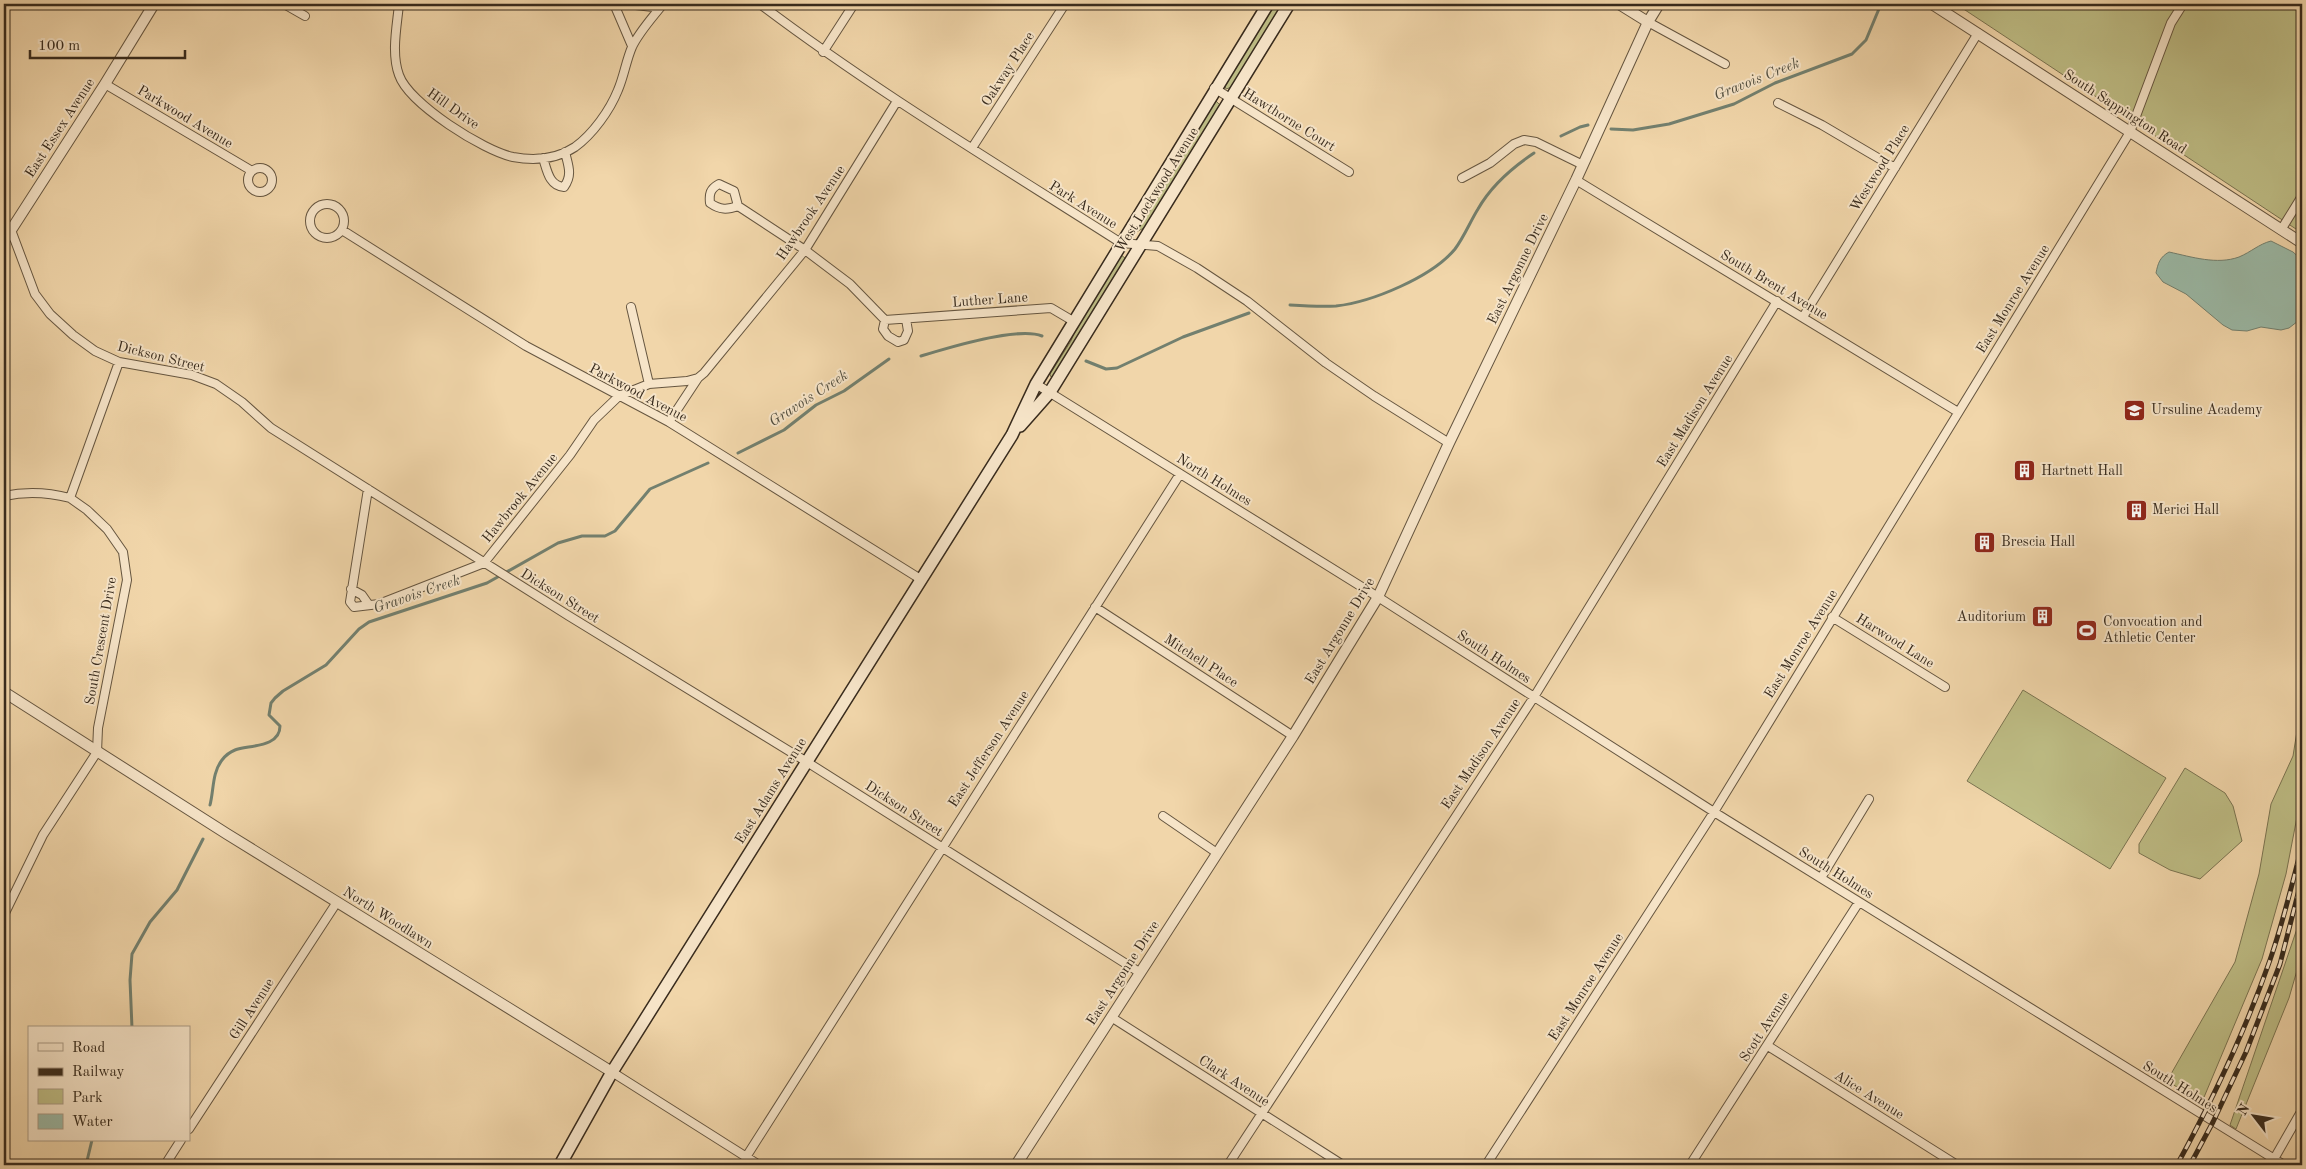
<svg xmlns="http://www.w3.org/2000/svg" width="2306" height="1169" viewBox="0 0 2306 1169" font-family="'Old Standard TT',serif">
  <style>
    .green { fill: #bebd85; stroke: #7b7451 }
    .water { fill: #9bb9a6; stroke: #73806f }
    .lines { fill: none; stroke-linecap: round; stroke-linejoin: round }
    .stream { stroke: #73806f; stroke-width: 3 }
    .minor-casing { stroke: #665640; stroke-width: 10 }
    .tertiary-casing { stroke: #665640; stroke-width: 12 }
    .secondary-casing { stroke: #382b1d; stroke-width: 14 }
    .minor { stroke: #f6e4c8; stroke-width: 8 }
    .tertiary { stroke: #f6e4c8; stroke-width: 10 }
    .secondary { stroke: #f6e4c8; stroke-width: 11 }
    .rail-casing { stroke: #382b1d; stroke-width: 5 }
    .rail { stroke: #f6e4c8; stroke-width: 3; stroke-dasharray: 9; stroke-linecap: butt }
    .labels { text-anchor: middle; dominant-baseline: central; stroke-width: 4; stroke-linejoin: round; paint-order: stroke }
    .street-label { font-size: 14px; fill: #382b1d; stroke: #f6e4c8 }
    .poi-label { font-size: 14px; fill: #382b1d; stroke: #f6e4c8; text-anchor: start }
    .water-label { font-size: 15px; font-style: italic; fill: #514e3f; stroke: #f6e4c8 }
  </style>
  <rect width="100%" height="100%" fill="#f1d6aa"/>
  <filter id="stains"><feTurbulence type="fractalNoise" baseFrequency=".004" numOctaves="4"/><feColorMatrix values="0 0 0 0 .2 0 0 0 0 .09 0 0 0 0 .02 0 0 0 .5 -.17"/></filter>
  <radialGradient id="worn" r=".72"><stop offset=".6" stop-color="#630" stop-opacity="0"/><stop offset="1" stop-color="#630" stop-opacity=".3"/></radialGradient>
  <path class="green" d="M1274 4H1284L1232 87 1226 89 1224 83Z
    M1956 4H2302V233Z
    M1216 101 1220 105 1219 109 1146 227 1138 231 1136 229 1213 102Z
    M1121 255 1125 258 1123 264 1054 375 1051 377 1050 374 1071 341 1082 312Z
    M2023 690 2166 778 2110 869 1967 781Z
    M2302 700V791L2286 874 2262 959 2202 1102 2167 1081 2235 962 2259 874 2271 804 2293 756Z
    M2185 768 2225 793 2233 806 2242 841 2200 879 2170 870 2139 853V844Z
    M2302 914V953L2289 998 2236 1129 2230 1125Z"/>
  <path class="water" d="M2271 241 2293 252 2302 260V318L2289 328 2281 330 2261 327 2247 331 2232 330 2223 325 2186 294 2163 282 2156 273C2158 263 2160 257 2169 252 2192 257 2217 265 2239 257 2251 252 2259 244 2271 241Z"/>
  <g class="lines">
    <path class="stream" d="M1611 129 1633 130 1669 124 1734 104 1775 83 1852 54 1866 40 1881 4
      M1561 136 1580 127 1588 125
      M1290 305C1305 306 1321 307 1336 306 1372 302 1432 277 1455 249 1464 237 1470 222 1478 209 1491 186 1513 167 1534 153
      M921 356C947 348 1018 326 1042 336
      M1086 361 1106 369 1117 368 1183 337 1249 313
      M738 453 784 430 816 405 844 391 889 359
      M210 805C214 789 212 773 222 760 225 756 230 752 235 750 248 745 280 748 280 726L269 715 271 703 275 698 283 691 326 665 359 629 369 622 487 583 558 543 582 536H605L615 531 650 489 708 463
      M132 1028 130 980 132 954 150 922 177 890 203 839
      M86 1165 92 1140"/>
    <defs>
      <path id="minor" d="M284 4 305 16
        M399 4C397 26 391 53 399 75 409 104 484 151 513 157 535 161 557 159 575 147 593 134 610 110 618 90 624 76 626 61 632 47 639 32 653 17 663 4
        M614 4 632 46
        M627 4 653 7 662 4
        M760 4C875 91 999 165 1121 243L1158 246 1197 268 1247 301 1326 363 1374 396 1449 443
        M1648 22 1725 64
        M823 52 854 4
        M105 84 252 171
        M1214 88 1349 172
        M1778 103 1822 125 1895 168
        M972 148 1065 4
        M543 158C547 170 549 186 564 187 573 175 568 165 565 152
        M248 180a12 12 0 1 1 24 0a12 12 0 1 1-24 0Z
        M1462 178 1490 163 1514 144 1524 140 1536 142 1583 165
        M1576 180 1958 412
        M310 221a17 17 0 1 1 34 0a17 17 0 1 1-34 0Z
        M738 206C727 210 720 210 710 203 709 194 710 189 719 184L734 191 738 206 805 250 850 284 885 320 1051 308 1073 321
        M4 226 11 230 35 294 50 314 73 335 95 351 119 362 192 375 216 384 242 402 271 428 569 616 807 762 1139 972
        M342 230 526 346 669 422 922 580
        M2281 230 2302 196
        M631 307 649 384
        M1803 317 1978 33
        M885 320 883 329 888 336 898 342 904 340 908 331 906 319
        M1036 384 1378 597 1714 812 2284 1165
        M669 422 698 378
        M368 489 350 602 354 607 379 604 484 563 570 455 594 420 619 396 649 384 687 381 698 378 704 373 805 250 897 101
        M4 496C27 491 47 492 70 498L119 362
        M351 589 362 595 369 605
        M1095 607 1293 736
        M1832 617 1945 687
        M1163 816 1217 853
        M1821 878 1869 799
        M4 915 43 835 97 752 98 728 127 580 123 552 107 529 87 510 70 498
        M1111 1017 1343 1165
        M1768 1046 1957 1165
        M612 1072 759 1165
        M189 1129 337 902
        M2274 1159 2302 1110
        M51 1165H52
        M165 1165 181 1140
        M741 1165 1180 474
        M1228 1165 1534 697 1777 301
        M1486 1165 1714 812 2130 132 2171 23 2183 4
        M1690 1165 1859 902"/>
      <path id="tertiary" d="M1619 4 1648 22
        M1932 4 2302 243
        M4 241 105 84 154 4
        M4 692 227 834 612 1072
        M1016 1165 1293 736 1378 597 1449 443 1576 180 1648 22 1659 4"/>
      <path id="secondary" d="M1020 426 1050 392 1289 4
        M560 1165 612 1072 1012 435 1036 384 1268 4"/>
    </defs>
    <use href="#minor" class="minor-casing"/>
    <use href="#tertiary" class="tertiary-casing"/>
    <use href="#secondary" class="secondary-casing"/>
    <use href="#minor" class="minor"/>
    <use href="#tertiary" class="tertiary"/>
    <use href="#secondary" class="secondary"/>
    <defs>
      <path id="rail" d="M2177 1165C2213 1099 2245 1032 2270 960 2283 923 2292 884 2302 846
        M2190 1165 2213 1122 2246 1052 2280 964 2302 878"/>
    </defs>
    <use href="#rail" class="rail-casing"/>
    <use href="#rail" class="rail"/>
  </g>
  <defs>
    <symbol id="school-square" viewBox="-11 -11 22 22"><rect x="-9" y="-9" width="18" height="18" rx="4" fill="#8f2418" stroke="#f6e4c8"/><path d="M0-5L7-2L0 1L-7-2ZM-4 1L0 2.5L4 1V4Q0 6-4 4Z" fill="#fff"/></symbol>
    <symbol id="building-square" viewBox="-11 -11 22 22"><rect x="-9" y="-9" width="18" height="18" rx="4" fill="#8f2418" stroke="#f6e4c8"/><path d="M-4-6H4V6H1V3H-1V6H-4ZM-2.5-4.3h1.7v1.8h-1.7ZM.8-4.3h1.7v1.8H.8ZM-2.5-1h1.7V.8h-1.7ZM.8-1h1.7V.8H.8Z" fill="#fff"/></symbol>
    <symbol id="stadium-square" viewBox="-11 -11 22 22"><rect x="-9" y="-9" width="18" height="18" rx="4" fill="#8f2418" stroke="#f6e4c8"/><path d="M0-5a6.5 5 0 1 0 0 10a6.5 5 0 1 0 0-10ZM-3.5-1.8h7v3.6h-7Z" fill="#fff"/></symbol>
  </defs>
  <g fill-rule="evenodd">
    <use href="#school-square" x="2122" y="398" width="25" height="25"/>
    <use href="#building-square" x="2012" y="458" width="25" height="25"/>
    <use href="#building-square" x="2124" y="498" width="25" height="25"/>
    <use href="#building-square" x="1972" y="530" width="25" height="25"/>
    <use href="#building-square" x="2030" y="604" width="25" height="25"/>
    <use href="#stadium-square" x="2074" y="618" width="25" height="25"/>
  </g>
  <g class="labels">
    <g class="street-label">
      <text transform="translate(1008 69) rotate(-57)">Oakway Place</text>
      <text transform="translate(453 109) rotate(35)">Hill Drive</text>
      <text transform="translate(2125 112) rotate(33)">South Sappington Road</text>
      <text transform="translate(185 117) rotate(31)">Parkwood Avenue</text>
      <text transform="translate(1289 120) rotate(32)">Hawthorne Court</text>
      <text transform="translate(60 128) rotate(-57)">East Essex Avenue</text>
      <text transform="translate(1880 168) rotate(-58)">Westwood Place</text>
      <text transform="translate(1157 190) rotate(-58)">West Lockwood Avenue</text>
      <text transform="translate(1083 205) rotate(32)">Park Avenue</text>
      <text transform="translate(811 213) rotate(-56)">Hawbrook Avenue</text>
      <text transform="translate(1518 269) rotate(-64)">East Argonne Drive</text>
      <text transform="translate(1774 285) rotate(31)">South Brent Avenue</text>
      <text transform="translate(2013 299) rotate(-58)">East Monroe Avenue</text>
      <text transform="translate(990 300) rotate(-4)">Luther Lane</text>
      <text transform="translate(161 357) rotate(14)">Dickson Street</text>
      <text transform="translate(638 393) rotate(28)">Parkwood Avenue</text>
      <text transform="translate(1695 411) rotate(-58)">East Madison Avenue</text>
      <text transform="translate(1214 480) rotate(32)">North Holmes</text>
      <text transform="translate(520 498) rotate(-51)">Hawbrook Avenue</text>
      <text transform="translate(560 596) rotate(32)">Dickson Street</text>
      <text transform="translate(1340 631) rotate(-59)">East Argonne Drive</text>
      <text transform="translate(101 641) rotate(-80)">South Crescent Drive</text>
      <text transform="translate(1895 641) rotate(32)">Harwood Lane</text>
      <text transform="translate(1801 644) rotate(-58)">East Monroe Avenue</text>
      <text transform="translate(1494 657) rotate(33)">South Holmes</text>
      <text transform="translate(1201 661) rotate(33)">Mitchell Place</text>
      <text transform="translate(989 749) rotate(-57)">East Jefferson Avenue</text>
      <text transform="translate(1481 754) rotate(-56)">East Madison Avenue</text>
      <text transform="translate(771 791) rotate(-58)">East Adams Avenue</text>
      <text transform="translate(904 809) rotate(33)">Dickson Street</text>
      <text transform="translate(1836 873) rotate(32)">South Holmes</text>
      <text transform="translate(388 918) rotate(32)">North Woodlawn</text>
      <text transform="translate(1123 973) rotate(-57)">East Argonne Drive</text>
      <text transform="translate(1586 987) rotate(-57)">East Monroe Avenue</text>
      <text transform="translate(252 1009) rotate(-57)">Gill Avenue</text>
      <text transform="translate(1765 1027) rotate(-57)">Scott Avenue</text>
      <text transform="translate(1234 1081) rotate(33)">Clark Avenue</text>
      <text transform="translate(2180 1087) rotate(32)">South Holmes</text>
      <text transform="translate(1869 1095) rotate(32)">Alice Avenue</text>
    </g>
    <g class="poi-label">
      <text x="2151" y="410">Ursuline Academy</text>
      <text x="2041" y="471">Hartnett Hall</text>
      <text x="2152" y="510">Merici Hall</text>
      <text x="2001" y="542">Brescia Hall</text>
      <text x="2026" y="617" text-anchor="end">Auditorium</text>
      <text x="2103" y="622">Convocation and<tspan x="2103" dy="16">Athletic Center</tspan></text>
    </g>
    <g class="water-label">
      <text transform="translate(1757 80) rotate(-22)">Gravois Creek</text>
      <text transform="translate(809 399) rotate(-33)">Gravois Creek</text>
      <text transform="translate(417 595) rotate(-19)">Gravois Creek</text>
    </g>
  </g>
  <rect width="2306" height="1169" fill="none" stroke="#f1d6aa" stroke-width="20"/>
  <rect x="5" y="5" width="2296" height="1159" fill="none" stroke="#382b1d" stroke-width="2.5"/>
  <rect x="10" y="10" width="2286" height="1149" fill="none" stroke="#382b1d"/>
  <rect x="28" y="1026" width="162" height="115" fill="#f6e4c8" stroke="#aa9a84"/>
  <rect x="38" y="1043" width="25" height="8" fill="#f6e4c8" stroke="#aa9a84"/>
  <text x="72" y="1052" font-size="15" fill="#382b1d">Road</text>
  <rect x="38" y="1068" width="25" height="8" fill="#382b1d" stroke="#aa9a84"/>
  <text x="72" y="1076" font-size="15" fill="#382b1d">Railway</text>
  <rect x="38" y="1089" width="25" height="15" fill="#bebd85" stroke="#aa9a84"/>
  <text x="72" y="1102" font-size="15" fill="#382b1d">Park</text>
  <rect x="38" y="1114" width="25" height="15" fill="#9bb9a6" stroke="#aa9a84"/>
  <text x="72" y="1126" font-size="15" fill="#382b1d">Water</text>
  <g transform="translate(2254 1116) rotate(301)" stroke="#f6e4c8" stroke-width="4" paint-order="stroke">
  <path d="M0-4L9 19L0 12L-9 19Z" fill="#382b1d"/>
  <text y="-8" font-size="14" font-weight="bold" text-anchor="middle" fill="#382b1d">N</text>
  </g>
  <path d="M30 50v8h155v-8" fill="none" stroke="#382b1d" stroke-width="2.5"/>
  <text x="38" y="50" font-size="15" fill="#382b1d" stroke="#f6e4c8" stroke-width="4" paint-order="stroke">100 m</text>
  <rect width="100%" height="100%" filter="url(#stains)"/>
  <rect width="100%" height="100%" fill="url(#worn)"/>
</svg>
